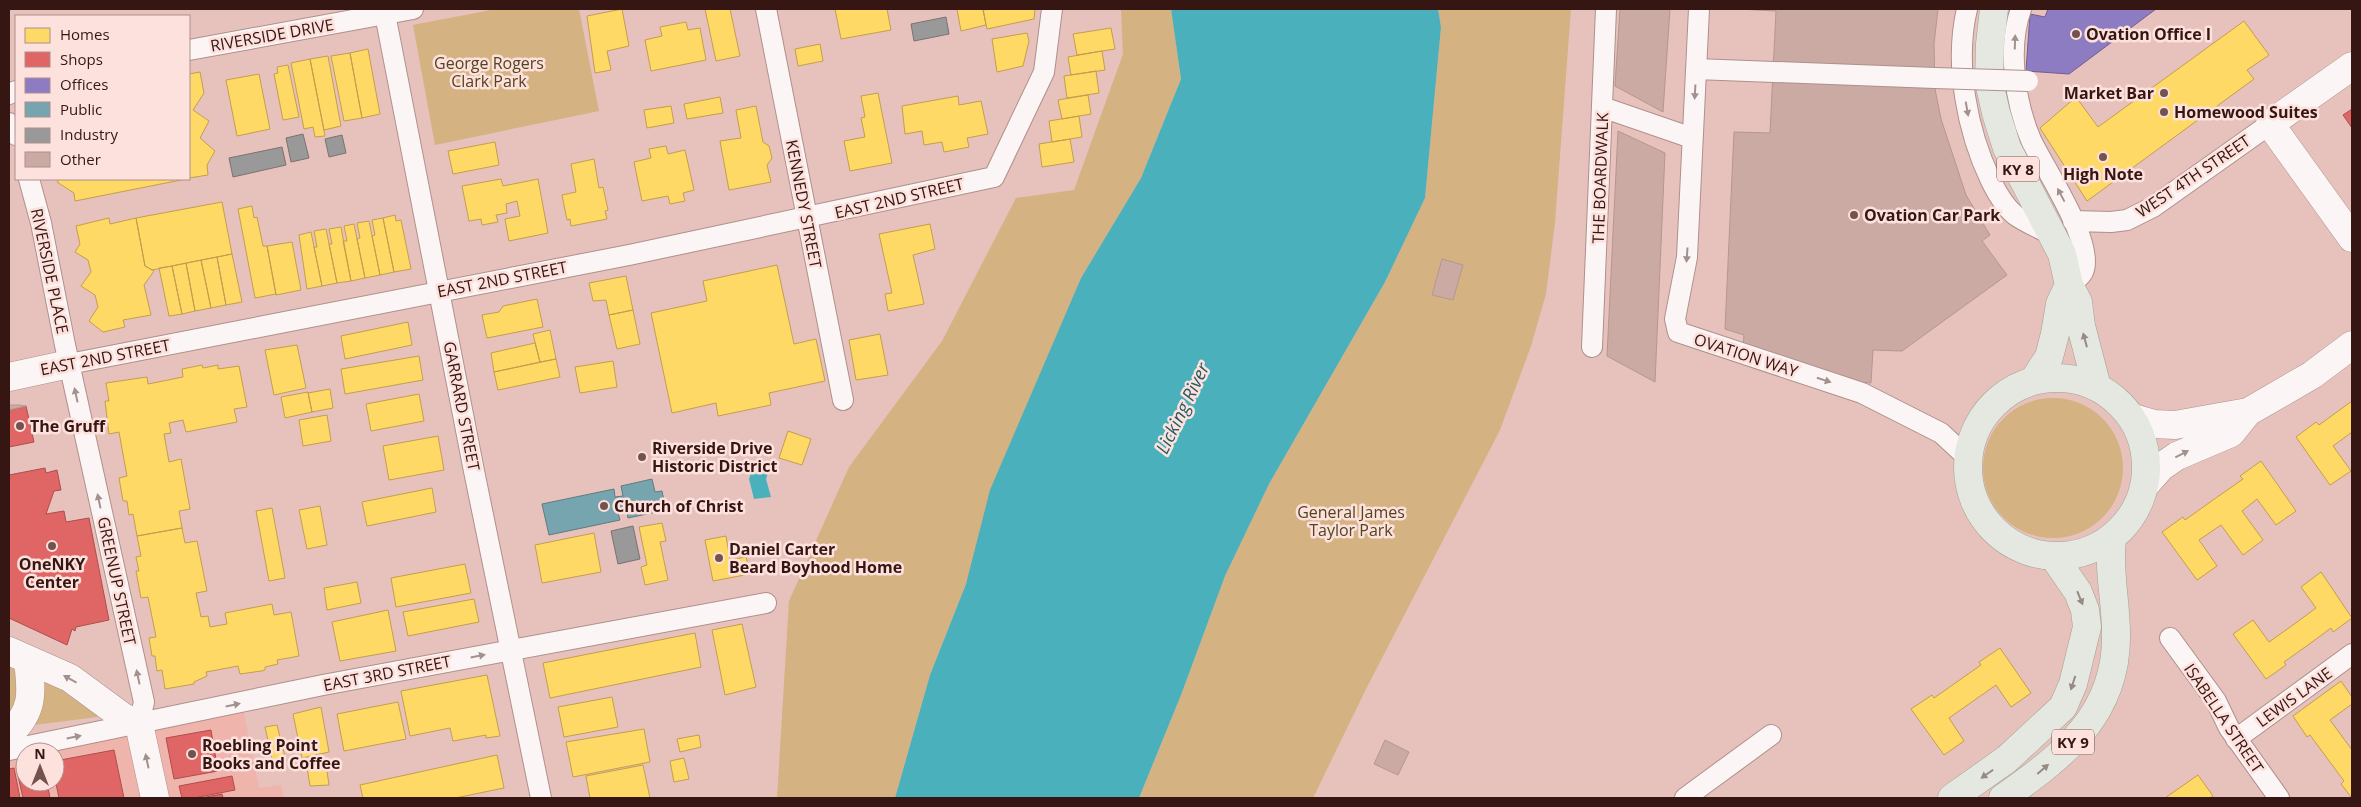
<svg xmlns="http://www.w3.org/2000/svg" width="2361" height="807" viewBox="0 0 2361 807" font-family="'Open Sans',sans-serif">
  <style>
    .built { fill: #efb4ab; fill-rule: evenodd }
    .green { fill: #d4b282 }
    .water { fill: #4ab0bc }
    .homes { fill: #ffd966; stroke: #c39e4d }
    .shops { fill: #e06666; stroke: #ad4e4d }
    .offices { fill: #8e7cc3; stroke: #745d8e }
    .public { fill: #76a5af; stroke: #637a80 }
    .industry { fill: #999; stroke: #7b7270 }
    .building { fill: #ccaaa4; stroke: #b69691 }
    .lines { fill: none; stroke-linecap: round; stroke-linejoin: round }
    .street-casing { stroke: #af908b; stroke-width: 22 }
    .secondary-casing { stroke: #af908b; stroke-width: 29 }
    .primary-casing { stroke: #a3a191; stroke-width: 29 }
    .street { stroke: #fbf6f5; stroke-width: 20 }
    .secondary { stroke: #fbf6f5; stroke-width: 28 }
    .primary { stroke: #e4e8e0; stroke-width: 28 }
    .street-bridge-casing { stroke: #af908b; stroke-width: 22; stroke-linecap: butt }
    .street-bridge { stroke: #fbf6f5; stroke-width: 20 }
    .oneway { fill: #a2918f }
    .oneway2 { fill: #968a83 }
    .poi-dot { fill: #74524d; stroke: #fde1dd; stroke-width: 2 }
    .labels { text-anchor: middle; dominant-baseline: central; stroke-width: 5; stroke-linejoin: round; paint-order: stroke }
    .shield { fill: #fde1dd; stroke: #72534f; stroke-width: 1 }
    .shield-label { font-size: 15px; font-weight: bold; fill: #361612 }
    .poi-label { font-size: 16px; font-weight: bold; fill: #361612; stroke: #fde1dd; text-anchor: start }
    .street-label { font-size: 16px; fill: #361612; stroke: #fde1dd }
    .park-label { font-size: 16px; fill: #52441e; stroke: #fde1dd }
    .water-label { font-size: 18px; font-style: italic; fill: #225861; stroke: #fde1dd }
  </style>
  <rect width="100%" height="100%" fill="#e7c1bb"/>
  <path class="built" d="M242 703 259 788 281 785 284 798H9V750ZM25 752H55V782H25Z"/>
  <path class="green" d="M496 9H579L599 111 435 145 413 25Z
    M1121 9H1171L1181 79 1141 178 1081 278 1036 385 966 584 930 675 895 798H777L789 601 849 467 942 341 1016 198 1074 190 1123 54Z
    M1438 9H1571L1555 222 1546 294 1531 346 1500 430 1366 689 1313 798H1139L1181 695 1225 576 1269 484 1385 282 1425 198 1441 27Z
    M1983 468a70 70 0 1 1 140 0a70 70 0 1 1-140 0Z
    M9 664C26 681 16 700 9 721Z
    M43 675 98 715 97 717 34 725Z"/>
  <path class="water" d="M1171 9H1438L1441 27 1425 198 1385 282 1269 484 1225 576 1181 695 1139 798H895L930 675 966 584 990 490 1081 278 1141 178 1181 79Z
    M754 463 770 467 766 479 771 497 754 499 749 479Z"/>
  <path class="homes" d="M622 9 629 46 607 51 611 70 595 73 587 16Z
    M705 9H730L740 56 716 61Z
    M835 9H887L891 30 841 39Z
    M957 9H983L986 25 961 31Z
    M991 9H1035L1034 19 987 29 983 10Z
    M2244 21 2269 55 2247 70 2254 79 2087 201 2040 128 2076 97 2098 127Z
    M686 22 688 30 700 28 706 60 651 71 645 40 662 36 660 27Z
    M1111 28 1115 49 1077 55 1073 34Z
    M1027 33 1029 41 1023 66 997 72 992 39Z
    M820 44 823 61 798 66 795 49Z
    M368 49 380 114 362 118 350 53Z
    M1102 51 1105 70 1071 75 1068 57Z
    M350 53 362 118 344 121 331 56Z
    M328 56 341 126 324 130 310 59Z
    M310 59 325 136 315 137 313 127 304 129 291 63Z
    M288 65 299 117 283 120 274 74 278 73 277 67Z
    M1096 71 1099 93 1067 98 1064 76Z
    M200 72 204 93 193 110 209 121 200 138 215 151 207 165 208 175 189 178V74Z
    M259 74 270 129 237 136 226 80Z
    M878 93 892 163 850 171 844 141 865 137 861 118 865 117 861 96Z
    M1088 95 1091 114 1062 119 1058 100Z
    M958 96 959 105 981 101 988 134 967 138 969 147 944 152 942 142 924 145 922 131 905 134 902 106Z
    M720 97 723 113 687 119 684 104Z
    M671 106 674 123 647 128 644 110Z
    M756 106 763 142 769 146 772 158 767 165 771 182 729 190 720 141 741 138 736 110Z
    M1079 116 1082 137 1052 142 1049 121Z
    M1070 139 1074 162 1042 167 1039 144Z
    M495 142 499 165 453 174 448 151Z
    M666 146 668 154 685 150 694 190 683 193 685 201 670 204 668 196 642 201 634 162 651 158 649 149Z
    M594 159 599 188 603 187 608 210 605 211 607 219 571 226 570 219 567 220 562 195 576 192 571 164Z
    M60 179H186L75 201 74 193 57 182Z
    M501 179 503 186 538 179 548 233 509 241 505 219 520 216 517 201 506 204 507 213 496 215 498 222 482 225 481 219 469 221 462 186Z
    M222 202 232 254 152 270 145 266 136 218Z
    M252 206 254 218 257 217 263 246H267L276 294 255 298 238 209Z
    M395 215 396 221 401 220 411 269 394 272 383 218Z
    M109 218 110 224 136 218 145 266 154 271 144 285 151 315 123 320 125 327 103 332 89 321 98 307 95 295 81 286 91 272 88 260 75 252 80 244 76 226Z
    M383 218 394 272 380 275 372 236 375 235 372 220Z
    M369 221 380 275 365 278 357 239 360 238 357 223Z
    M354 224 365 278 351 281 343 241H347L344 226Z
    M930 224 935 249 913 255 924 304 888 311 885 294 892 293 879 234Z
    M341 227 351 281 337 283 329 244H332L329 229Z
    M326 229 337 283 322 286 314 247H317L314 231Z
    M311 232 322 286 307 289 299 235Z
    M292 242 301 290 276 295 267 246Z
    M232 254 242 302 226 305 217 257Z
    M217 257 226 305 211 308 201 260Z
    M201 260 211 308 195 311 186 263Z
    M186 263 195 311 182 314 172 266Z
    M777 265 794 344 816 339 825 381 769 393 771 405 718 416 716 403 672 413 651 313 707 301 703 281Z
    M172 266 182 314 169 316 159 268Z
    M626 276 633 310 609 315 606 300 593 301 589 283Z
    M537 299 543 327 487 338 482 315 499 312 503 306Z
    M633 310 640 344 617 349 609 315Z
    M408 322 412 345 345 359 341 336Z
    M550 330 556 359 540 362 533 334Z
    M880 334 888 375 856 380 849 340Z
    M535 343 540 362 494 372 491 353Z
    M297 345 306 388 274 395 265 350Z
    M419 356 423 380 345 394 341 369Z
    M556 359 560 377 498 390 494 372Z
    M613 361 617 387 580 393 575 367Z
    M202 365 203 368 218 365V369L239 366 247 407 234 409 237 422 186 432 183 420 169 423 171 433 164 434 169 462 181 459 190 509 179 511 182 528 137 536 133 514 129 515 127 501H123L119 478 127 476 119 432 109 434 105 401H109L106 383 147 377 148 384 183 377 182 369Z
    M330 389 333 408 312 412 308 393Z
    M308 392 312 412 285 418 281 397Z
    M419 394 424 421 371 431 366 404Z
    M2352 401V432L2333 446 2351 471 2330 485 2296 437 2316 422 2319 425Z
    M327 415 331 441 303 446 299 420Z
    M788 431 811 439 802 465 779 458Z
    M438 436 444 470 389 480 383 446Z
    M2261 461 2296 511 2276 525 2257 499 2242 511 2263 540 2243 555 2221 525 2199 540 2217 566 2197 580 2162 532 2183 517 2185 520 2213 500 2243 479 2240 476Z
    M432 488 436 512 367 526 362 502Z
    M320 506 327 545 307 549 299 510Z
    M272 508 285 578 269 581 256 511Z
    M662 523 666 541 660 542 668 580 645 585 641 567 647 565 639 527Z
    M182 528 185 543 197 541 207 591 196 593 201 617 208 616 210 627 227 624 225 613 272 604 274 615 291 612 299 656 277 660 278 664 265 667V670L261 671 240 674 238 666 206 672 207 676 194 682V684L165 689 162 670 157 671 155 656H152L149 638 156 637 148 597 141 598 136 571H139L136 557 141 556 137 536Z
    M594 533 601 572 542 583 535 545Z
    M726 536 730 560 746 557 750 574 713 581 705 540Z
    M465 564 471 593 396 607 391 578Z
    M2321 572 2352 618 2333 632 2331 628 2308 645 2284 662 2286 665 2266 679 2233 634 2253 620 2269 642 2293 625 2316 608 2301 587Z
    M357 582 361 603 327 610 324 588Z
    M474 599 479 622 408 636 403 612Z
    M388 610 396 651 340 661 332 622Z
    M742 624 756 687 725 695 712 630Z
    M695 633 701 667 550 698 543 663Z
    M2000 648 2031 693 2011 707 1996 685 1949 718 1964 741 1944 755 1911 709 1932 695 1934 698 1981 665 1979 662Z
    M487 675 500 736 486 738V735L453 741 450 728 410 736 401 691Z
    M2341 681 2352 697V704L2330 720 2352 750V798L2341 784 2344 781 2310 735 2307 737 2293 716Z
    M612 697 618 727 564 737 558 707Z
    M398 702 406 739 344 751 337 714Z
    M321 707 329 752 302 758 293 714Z
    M277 725 286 761 273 763 265 727Z
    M644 729 650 762 573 777 566 742Z
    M699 735 701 747 680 752 677 739Z
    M497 755 504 788 455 798H363L360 785Z
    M684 758 689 779 674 782 670 761Z
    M326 765 329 785 310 786 307 767Z
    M643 765 650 798H590L586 776Z
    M2198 775 2213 796 2210 798H2165Z"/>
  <path class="shops" d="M2352 109V128L2343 115Z
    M26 406 34 442 9 447V410Z
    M45 468 46 473 57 470 61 490 54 491 46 514 64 511 66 522 89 518 109 620 76 627 75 631 72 629 67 645 9 618V475Z
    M211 730 218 771 174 779 166 738Z
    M114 750 124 798H59L55 779V761Z
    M25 765V782H47L50 798H23L16 767Z
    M14 768 20 798H9V769Z
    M232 776 235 790 194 798H182L179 786Z
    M222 794 223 798H201Z"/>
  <path class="offices" d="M2048 9H2156L2069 74 2026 71 2030 14 2045 17Z"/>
  <path class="public" d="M652 479 655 492 662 491 666 510 628 518 626 507 617 509 620 520 549 535 542 504 614 489 615 497 623 496 621 486Z"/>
  <path class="industry" d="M946 17 949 34 914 41 911 24Z
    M303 134 309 158 291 162 286 138Z
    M342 135 346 153 329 157 325 139Z
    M282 147 286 165 233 177 229 158Z
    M633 526 640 559 618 564 611 531Z"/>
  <path class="building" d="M1620 9H1670L1663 112 1615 86Z
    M1738 9H1938L1934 44 1935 89 1941 119 1966 195 1990 235 1982 241 2007 275 1902 351 1873 350 1871 383 1859 382 1743 347 1744 335 1725 329 1734 132 1770 133 1776 11Z
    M1618 131 1665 153 1655 382 1607 356Z
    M1442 259 1463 265 1453 300 1432 295Z
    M11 405H19L26 406 9 410V406Z
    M1385 740 1409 752 1398 775 1374 764Z"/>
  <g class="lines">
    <defs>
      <path id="street" d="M766 9 843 400
        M1699 9 1687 257 1675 319 1678 332 1862 393 1941 433 1968 458
        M1967 9C1954 64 1967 131 1991 181 1997 193 2005 207 2015 215 2026 223 2041 229 2053 235
        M2021 9C2007 48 2015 102 2031 140 2044 168 2096 244 2083 272 2081 277 2073 282 2069 285
        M385 14 474 471 541 798
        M189 50 413 9
        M1696 69 1935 78
        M9 94 16 91
        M1602 107 1692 138
        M9 123 15 129 16 135
        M29 179 41 223 65 345 144 702 139 724
        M2073 221 2111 222 2127 220 2153 207 2270 124
        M1592 347 1606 9
        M69 364 629 255 994 177 1044 72 1052 9
        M2170 638 2216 701 2229 728 2279 798
        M2236 739 2352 654
        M9 750 323 685 766 603
        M1685 798 1771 735"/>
      <path id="secondary" d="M2352 66 2270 124 2352 238
        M9 377 69 364
        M2133 418 2154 424 2175 425 2248 412 2312 375 2352 345
        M2145 485 2161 467 2177 456 2231 433 2247 413
        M9 651 70 678 123 717 139 724 155 798
        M9 734C34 711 32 693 28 661"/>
      <path id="primary" d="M1994 9 1990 44 1989 82 1996 113 2007 148 2062 254 2069 285 2078 302 2081 326 2097 387
        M1968 467a89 89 0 1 1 178 0a89 89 0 1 1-178 0Z
        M2034 380 2049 357 2055 334 2060 304 2069 285
        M1952 798 2007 759 2063 707 2073 684 2087 627 2085 610 2078 592 2054 557
        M2003 798C2063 756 2118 714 2116 633 2116 601 2108 571 2112 539"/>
    </defs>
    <use href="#street" class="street-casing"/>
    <use href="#secondary" class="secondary-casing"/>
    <use href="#primary" class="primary-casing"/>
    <use href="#street" class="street"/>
    <use href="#secondary" class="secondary"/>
    <use href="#primary" class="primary"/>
    <defs>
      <path id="street-bridge" d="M1935 78 2028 81"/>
    </defs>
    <use href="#street-bridge" class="street-bridge-casing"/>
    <use href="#street-bridge" class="street-bridge"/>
  </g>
  <defs><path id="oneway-solid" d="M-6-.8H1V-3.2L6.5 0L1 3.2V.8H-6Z" transform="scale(1.25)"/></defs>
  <g class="oneway">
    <use href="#oneway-solid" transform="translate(2015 42) rotate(-88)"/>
    <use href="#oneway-solid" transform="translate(1695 92) rotate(93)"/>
    <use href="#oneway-solid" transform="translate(1967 109) rotate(80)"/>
    <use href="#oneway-solid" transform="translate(2061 195) rotate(-118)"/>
    <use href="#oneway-solid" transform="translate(1687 255) rotate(94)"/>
    <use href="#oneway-solid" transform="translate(1824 380) rotate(18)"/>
    <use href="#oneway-solid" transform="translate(76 395) rotate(-102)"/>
    <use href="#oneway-solid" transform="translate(2182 454) rotate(-27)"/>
    <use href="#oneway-solid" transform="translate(99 501) rotate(-102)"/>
    <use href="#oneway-solid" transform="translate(478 656) rotate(-11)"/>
    <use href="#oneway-solid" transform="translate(138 677) rotate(-102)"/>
    <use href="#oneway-solid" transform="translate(70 679) rotate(-151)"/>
    <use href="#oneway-solid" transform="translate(233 705) rotate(-12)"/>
    <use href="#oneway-solid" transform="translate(74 737) rotate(-11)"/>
    <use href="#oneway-solid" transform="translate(147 761) rotate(-102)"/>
  </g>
  <g class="oneway2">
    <use href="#oneway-solid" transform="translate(2085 340) rotate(-105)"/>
    <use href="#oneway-solid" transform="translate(2080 598) rotate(68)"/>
    <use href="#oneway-solid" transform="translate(2073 683) rotate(108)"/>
    <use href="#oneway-solid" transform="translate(2043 769) rotate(-41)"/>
    <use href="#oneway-solid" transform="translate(1987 774) rotate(145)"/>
  </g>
  <g class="poi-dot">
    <circle cx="2076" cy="34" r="5"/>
    <circle cx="2164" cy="93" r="5"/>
    <circle cx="2164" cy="112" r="5"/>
    <circle cx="2103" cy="157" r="5"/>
    <circle cx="1854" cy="215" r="5"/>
    <circle cx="20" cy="426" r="5"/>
    <circle cx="642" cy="457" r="5"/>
    <circle cx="604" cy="506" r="5"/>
    <circle cx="52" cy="546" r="5"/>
    <circle cx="719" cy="558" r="5"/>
    <circle cx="192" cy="754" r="5"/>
  </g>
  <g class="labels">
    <g class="shield">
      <rect x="1997" y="156.5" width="42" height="25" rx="4"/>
      <rect x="2052" y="729.5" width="42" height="25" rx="4"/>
    </g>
    <g class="shield-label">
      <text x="2018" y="169">KY 8</text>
      <text x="2073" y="742">KY 9</text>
    </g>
    <g class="poi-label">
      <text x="2086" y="34">Ovation Office I</text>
      <text x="2154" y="93" text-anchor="end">Market Bar</text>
      <text x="2174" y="112">Homewood Suites</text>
      <text x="2103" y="174" text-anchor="middle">High Note</text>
      <text x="1864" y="215">Ovation Car Park</text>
      <text x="30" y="426">The Gruff</text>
      <text x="652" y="448">Riverside Drive<tspan x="652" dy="18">Historic District</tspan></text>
      <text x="614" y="506">Church of Christ</text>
      <text x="729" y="549">Daniel Carter<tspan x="729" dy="18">Beard Boyhood Home</tspan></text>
      <text x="52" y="564" text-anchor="middle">OneNKY<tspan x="52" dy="18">Center</tspan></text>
      <text x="202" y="745">Roebling Point<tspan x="202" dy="18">Books and Coffee</tspan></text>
    </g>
    <g class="street-label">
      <text transform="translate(272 35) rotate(-10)">RIVERSIDE DRIVE</text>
      <text transform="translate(2193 176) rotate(-34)">WEST 4TH STREET</text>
      <text transform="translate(1600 178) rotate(-88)">THE BOARDWALK</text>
      <text transform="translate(899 198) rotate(-13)">EAST 2ND STREET</text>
      <text transform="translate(804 204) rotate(79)">KENNEDY STREET</text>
      <text transform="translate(50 271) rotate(78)">RIVERSIDE PLACE</text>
      <text transform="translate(502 279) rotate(-11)">EAST 2ND STREET</text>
      <text transform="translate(1746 355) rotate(18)">OVATION WAY</text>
      <text transform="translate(105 357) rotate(-11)">EAST 2ND STREET</text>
      <text transform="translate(462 406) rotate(79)">GARRARD STREET</text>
      <text transform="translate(117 581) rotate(78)">GREENUP STREET</text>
      <text transform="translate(387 673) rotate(-11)">EAST 3RD STREET</text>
      <text transform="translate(2294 697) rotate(-36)">LEWIS LANE</text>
      <text transform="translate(2224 718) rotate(56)">ISABELLA STREET</text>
    </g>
    <g class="park-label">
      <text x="489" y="63">George Rogers<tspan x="489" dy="18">Clark Park</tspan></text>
      <text x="1351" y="512">General James<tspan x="1351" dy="18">Taylor Park</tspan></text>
    </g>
    <g class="water-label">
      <text transform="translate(1182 408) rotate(-64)">Licking River</text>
    </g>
  </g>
  <rect width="2361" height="807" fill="none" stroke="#361612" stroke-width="20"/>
  <rect x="15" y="15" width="175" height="165" fill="#fde1dd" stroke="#ad908c"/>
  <rect x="25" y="28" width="25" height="15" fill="#ffd966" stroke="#ad908c"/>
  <text x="60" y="40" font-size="15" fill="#361612">Homes</text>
  <rect x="25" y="52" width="25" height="15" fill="#e06666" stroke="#ad908c"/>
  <text x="60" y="65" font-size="15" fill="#361612">Shops</text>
  <rect x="25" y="78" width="25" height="15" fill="#8e7cc3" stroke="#ad908c"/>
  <text x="60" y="90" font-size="15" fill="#361612">Offices</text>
  <rect x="25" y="102" width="25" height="15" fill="#76a5af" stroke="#ad908c"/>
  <text x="60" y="115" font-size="15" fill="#361612">Public</text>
  <rect x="25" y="128" width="25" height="15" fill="#999999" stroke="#ad908c"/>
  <text x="60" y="140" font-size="15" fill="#361612">Industry</text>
  <rect x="25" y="152" width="25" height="15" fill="#ccaaa4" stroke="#ad908c"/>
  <text x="60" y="165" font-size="15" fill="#361612">Other</text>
  <g transform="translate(40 767)"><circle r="24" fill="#fde1dd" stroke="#ad908c"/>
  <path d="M0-4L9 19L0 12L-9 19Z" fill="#74524d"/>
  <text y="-8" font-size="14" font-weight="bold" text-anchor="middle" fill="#361612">N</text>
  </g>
</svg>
